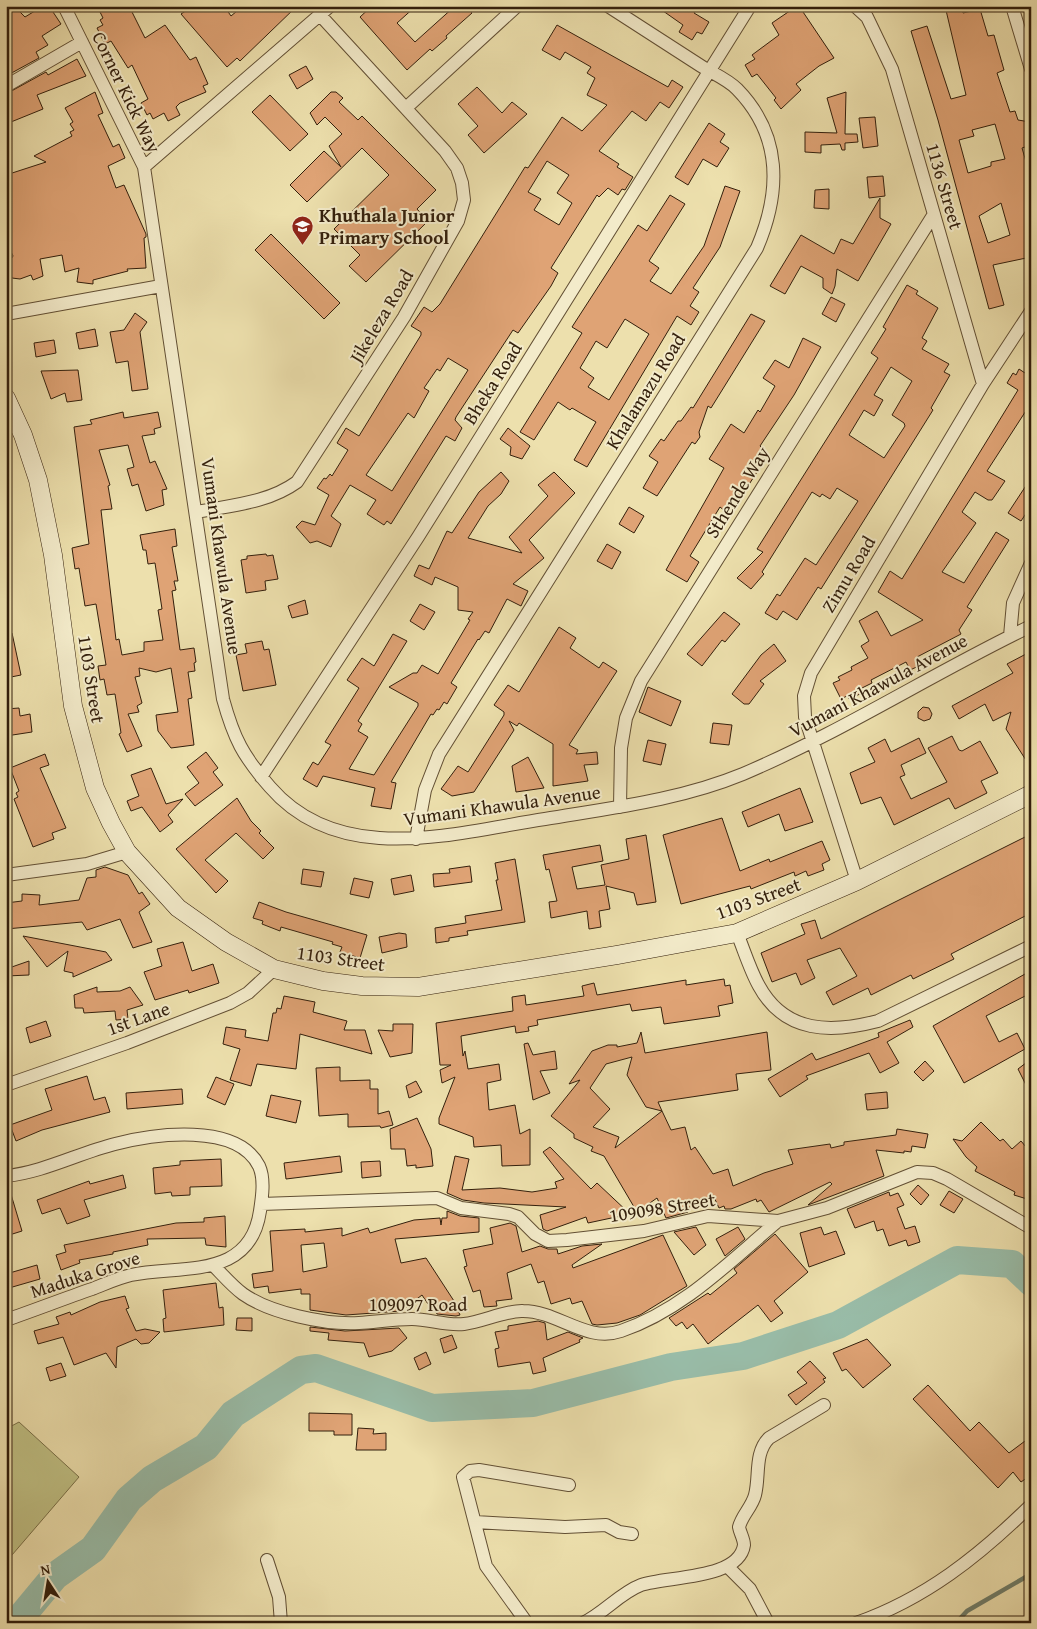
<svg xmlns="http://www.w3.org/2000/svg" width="1037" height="1629" viewBox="0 0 1037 1629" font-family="'Gentium Book Plus',serif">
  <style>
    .green { fill: #c0c084; stroke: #7a7048 }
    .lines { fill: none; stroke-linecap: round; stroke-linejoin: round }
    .stream { stroke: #707e6a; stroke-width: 4.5 }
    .river { stroke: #99bda9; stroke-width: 28 }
    .building { fill: #dfa375; stroke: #331f0c; fill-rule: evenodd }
    .street-casing { stroke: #624f34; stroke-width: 14 }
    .secondary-casing { stroke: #331f0c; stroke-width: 19 }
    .street { stroke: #f3ebca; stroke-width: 12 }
    .secondary { stroke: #f3ebca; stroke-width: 18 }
    .labels { text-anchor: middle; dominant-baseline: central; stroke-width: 4; stroke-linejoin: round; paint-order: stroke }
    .street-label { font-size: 19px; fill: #331f0c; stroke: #f3ebca }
    .poi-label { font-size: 19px; font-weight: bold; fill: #331f0c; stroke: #f3ebca; text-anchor: start }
  </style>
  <rect width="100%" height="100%" fill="#ede0ad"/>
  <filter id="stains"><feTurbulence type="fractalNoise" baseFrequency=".004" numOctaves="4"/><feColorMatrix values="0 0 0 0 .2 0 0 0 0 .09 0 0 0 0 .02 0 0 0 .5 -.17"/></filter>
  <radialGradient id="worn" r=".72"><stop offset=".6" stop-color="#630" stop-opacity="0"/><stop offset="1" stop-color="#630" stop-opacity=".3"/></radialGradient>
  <path class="green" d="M19 1422 79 1477 6 1562V1429Z"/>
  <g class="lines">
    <path class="stream" d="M956 1623 967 1611 1031 1574"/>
    <path class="river" d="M16 1623 55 1576 93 1549 129 1499 152 1479 206 1447 233 1414 301 1370 316 1368 432 1408 533 1403 671 1367 743 1356 838 1325 957 1260 1012 1264 1031 1282"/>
  </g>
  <path class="building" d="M14 6 25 17 43 6H49L61 24 42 36 48 45 36 52 39 58 6 76V14Z
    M97 6H129L145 38 165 25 190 60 196 57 208 84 203 86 206 92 180 103 176 107 180 115 168 121 164 113 153 119 150 113 147 115 141 103 148 99 132 65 128 68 111 41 105 44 97 28 103 25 100 20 103 18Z
    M193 6H224L231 16 243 6H297L240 61 237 58 227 67 181 14Z
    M372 6H416L397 23 415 42 455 6H466L472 13 446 36 447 38 432 51 430 49 407 70 360 17Z
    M656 6H698L694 13 709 22 702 34 697 32 692 40 679 32 683 25Z
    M797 6H799L834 58 819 66 796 84 801 90 781 109 774 100 776 98 757 74 752 77 745 65 755 59 752 55 779 35 772 23Z
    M945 6H962L963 13 980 9 988 36 994 35 1004 70 997 73 1010 112 1015 111 1018 120 1030 122 1028 131 1031 145 1022 148 1031 179V257L993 265 1004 305 989 309 938 120 911 31 927 26 951 99 966 95ZM995 124 1005 159 991 162V166L968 173 959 140 974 136 972 130ZM1001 203 1010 235 988 243 979 216Z
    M557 25 668 87 672 80 683 87 669 108 660 102 646 121 632 111 599 151 619 164 617 167 633 177 625 190 622 189 618 195 608 188 599 197 597 195 551 268 558 273 551 286 518 333 513 330 456 417 455 420 462 428 455 441 446 436 391 524 387 521 384 525 367 514 376 500 350 485 331 516 341 524 331 547 317 541 310 543 296 527 302 521 315 525 329 495 317 488 324 478 326 479 330 474 332 476 348 450 337 443 346 428 359 436 421 335V332L411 326 424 307 432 312 440 304 525 167 528 168 562 117 582 131 607 105 587 95 595 78 587 73 591 67 565 52 560 60 542 50ZM547 161 569 175 557 193 572 203 559 225 534 210 541 199 528 192ZM448 358 468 370 392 491 366 475 408 413 414 418 429 391 424 388 437 369 440 371Z
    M77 59 86 76 37 95 43 109 6 124V94L46 72 48 75Z
    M306 66 313 79 297 89 289 75Z
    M477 87 502 113 512 102 527 114 484 153 468 135 478 126 458 104Z
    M95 92 103 113 98 115 113 147 119 144 125 158 108 166 116 188 124 185 146 234V237L144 238 146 268 127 269 128 271 93 280V284L77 282 79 268 65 272 62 255 40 259 43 276 33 280 31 275 20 279 12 278 7 266 13 256 6 241V175L46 162 34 156 72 136 70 132 74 130 70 124 73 122 65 108Z
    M331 92H336L343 98 339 102 358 120 362 116 436 190 417 209 428 221 366 282 349 266 360 255 334 229 389 175 362 148 307 202 290 185 324 151 341 167 329 146 342 134 325 117 317 125 310 113Z
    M846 92 845 134H857L858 142 845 143V150H842L840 144 821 145V153L805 152V132L837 133 827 98Z
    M270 95 308 134 290 151 252 112Z
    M875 117 878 146 863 148 859 118Z
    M709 123 725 134 720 142 729 148 717 167 703 159 688 185 675 177Z
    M883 176 885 196 869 198 867 177Z
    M725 186 740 191 720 247 693 288 699 292 690 306 699 312 691 325 677 316 587 467 574 460 596 422 572 408 570 410 558 402 534 440 520 432 582 333 572 327 638 225 647 231 670 195 685 204 649 261 659 268 650 281 671 294 704 246ZM625 319 649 334 609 400 588 387 594 378 580 368 596 341 607 348Z
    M829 189V209L814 208 815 190Z
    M880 198V218L891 224 858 281 837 269 835 286 832 294 823 288V278L801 266 785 294 770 286 801 235 834 254 841 239 853 244Z
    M271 234 340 303 324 319 255 250Z
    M907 285 918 291 916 294 938 308 922 338 927 341 922 349 949 364 944 372 950 375 931 408 933 410 821 589 818 587 797 620 783 611 777 620 765 613 777 594 780 596 805 558 816 565 858 501 837 488 830 499 822 494 820 497 812 492 762 572 764 574 751 589 737 578 763 552 757 549 878 358 871 353 886 329 883 327ZM891 367 912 381 892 415 904 423 905 426 884 458 849 435 864 410 874 416 883 400 874 395Z
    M831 297 845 304 836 322 822 314Z
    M135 313 147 322 140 332 148 389 132 391 128 361 116 363 110 332 124 330Z
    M751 314 765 321 711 408 708 406 699 432 700 437 695 444 692 442 657 496 643 488 658 462 649 456 661 439 664 441 678 421H681L691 407 693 408Z
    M95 329 98 346 79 349 76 333Z
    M803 338 821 347 794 395 760 446 766 452 757 472 748 486 746 484 736 501 733 498 725 511 720 507 690 556 699 562 687 582 666 570 724 468 709 459 731 424 744 433 758 410 760 412 775 386 763 378 775 360 789 368Z
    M54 340 56 353 36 357 34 343Z
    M1019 369 1028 375 1031 370V403L987 471 1005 481 992 500H988L975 492 962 512 976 523 942 572 964 583 996 532 1009 540 967 607 972 610 959 630 961 634 917 657 921 665 910 670 906 662 871 680 872 683 858 690 860 694 849 699 847 696 841 699 833 683 840 680 838 677 852 670 851 667 868 658 861 646 869 641 859 621 877 611 891 636 923 620 878 592 890 571 902 579 1018 390 1007 383 1013 373 1016 375Z
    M78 370 82 400 67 402 65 393 51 399 41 371Z
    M123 412 124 418 158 412 161 427 154 429 155 434 142 436 150 463 155 461 167 489 162 490 164 505 146 511 138 484 132 486 127 469 134 467 128 445 99 450 110 485 108 486 112 509 101 510 116 640 119 639 122 655 144 651V642L163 640 158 610 162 609 155 563 148 564 146 550H143L140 535 175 529 177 546 172 547 178 581H174L176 590 172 591 180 650 194 648 196 662 194 663 195 671 188 672 192 698 188 699 194 745 171 748 158 731 156 715 178 712 171 668 156 672 139 668 140 676 135 677 142 703 137 706 139 712 128 714 142 746 127 752 119 734 121 733 115 694 107 695 104 679 100 680 98 666 106 665 96 604 85 606 79 568 75 569 72 548 89 544 74 427 92 424 90 420Z
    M508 428 530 446 522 459 510 455 511 447 500 439Z
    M501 472 509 481 501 494 488 506 468 538 522 553 509 537 548 496 538 485 554 472 575 493 529 540 544 558 513 584 528 591 521 606 507 599 489 633 485 631 479 640 478 639 451 683 457 687 447 704 444 702 439 710 437 709 433 715 431 714 391 782 396 783 391 809 371 806 375 788 323 776 317 787 303 779 313 762 318 765 331 745 325 742 359 688 347 680 362 658 374 666 393 634 407 641 358 721 362 724 358 731 368 737 349 769 374 775 418 706V703L389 687 413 673H417L422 665 438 674 470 620 468 619 473 612 458 610V587L435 577 432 585 414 576 419 565 429 569 447 531 452 533 479 492Z
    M1031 478V506L1021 521 1008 513Z
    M629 507 644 516 634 533 619 524Z
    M607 544 621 552 612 569 597 561Z
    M266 554 267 556 273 555 278 579 265 581 266 590 246 593 241 560 247 559V556Z
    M305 600 308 614 292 618 288 606Z
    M420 604 435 612 424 630 410 621Z
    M724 612 740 624 725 642 722 640 702 666 687 654Z
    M559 627 576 638 570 648 599 668 603 662 617 671 569 745 578 750 576 754 597 752 598 764 584 765 588 781 553 786V744L519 723 517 726 509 721 514 730 474 792 452 796 441 789 458 766 468 772 504 715V712L494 705 508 685 519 692Z
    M6 633H12L21 675 6 678Z
    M262 641 264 650 269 649 276 685 243 691 236 655 247 653 245 644Z
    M774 644 786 661 760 681 764 684 749 704H744L732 694 761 655Z
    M1026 654 1031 662V768L1006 729 1011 712 993 721 985 704 959 719 952 706 1013 673 1007 664Z
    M648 687 681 701 671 726 639 712Z
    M923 707 929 708 932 714 930 719 924 721 918 718V712Z
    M19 708 20 716 30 714 32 732 6 736V709Z
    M713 723 732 725 729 745 710 743Z
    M952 736 959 750 962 751 980 741 998 773 981 781 987 793 955 809 949 798 894 825 881 797 861 804 850 773 875 762 868 748 885 739 891 752 919 738 926 753 901 765 905 775 900 777 911 799 947 782 928 748Z
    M648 740 666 744 661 765 643 761Z
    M206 752 218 768 213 772 223 785 195 806 185 794 199 783 187 767Z
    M45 754 49 765 40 768 66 828 52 833 54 839 33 847 14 799 18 797 16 793 19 791 10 768Z
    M528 757 544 788 516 792 512 766Z
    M151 768 166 804 183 799 168 815 173 822 160 832 142 807 131 811 127 801 139 796 131 775Z
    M800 788 813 822 785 831 779 814 748 827 742 812Z
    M237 798 251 821 261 831 259 833 274 848 263 859 236 833 205 860 228 881 216 893 176 849Z
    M722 818 740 871 769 859 770 862 822 841 830 860 822 864 824 870 808 876 806 871 795 876 794 872 751 889 750 886 681 904 663 835Z
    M1031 834V913L951 954 954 959 913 979 911 975 871 995 868 988 833 1005 826 992 857 976 840 948 807 960 815 978 801 985 796 973 772 982 761 953 805 934 801 924 815 920 821 939Z
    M646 835 656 902 637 905 634 893 606 886 610 909 599 911 601 927 589 929 587 911 551 918 549 902 557 901 549 869 546 870 543 855 600 845 603 861 572 867 577 889 605 885 601 865 629 859 626 839Z
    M515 859 525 922 467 931 468 935 449 938V941L436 943 435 928 466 923 465 916 502 910 496 880H498L495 863Z
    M470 866 472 882 434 887 433 874 450 873 449 869Z
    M105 867 128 875 139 894 142 892 150 904 139 912 152 942 133 948 120 919 87 930 82 922 6 929V903L22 901V894L40 895 39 905 79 900 87 878 96 877V870Z
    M303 869 324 872 321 887 301 884Z
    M411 875 414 891 394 895 391 879Z
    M354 878 373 882 369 898 350 894Z
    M259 902 286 912 367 935 360 958 340 952 342 947 332 944 333 942 281 927 280 931 262 924 263 921 253 918Z
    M399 933 406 934 407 947 382 953 379 937Z
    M23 936 106 952 112 960 73 977V973L64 971 68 951 47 967Z
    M183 942 192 971 213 964 219 983 189 993 188 990 155 1000 144 972 162 966 157 949Z
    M29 961V975L6 976V969Z
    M1025 974 1031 986V993L986 1016 999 1042 1017 1033 1025 1049 964 1083 933 1026Z
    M724 979 725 986 730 985 733 1003 718 1006 720 1016 664 1024 661 1007 632 1011 630 1004 537 1020 538 1025 528 1027 529 1031 516 1033 515 1026 461 1036 463 1056 465 1051 468 1069 499 1064 501 1080 487 1083 489 1110 515 1105 520 1134 530 1129V1165L502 1166 501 1145 474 1147 473 1137 439 1124V1118L455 1077 442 1083 440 1070 451 1065H440L436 1023 513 1011 512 997 525 995 526 1005 584 996 582 986 594 983 597 995 686 980V985Z
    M97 987V992L120 991 130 987 143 1005 127 1010 128 1019 116 1020 115 1011 84 1013 83 1008H75L74 995Z
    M284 996 315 1002 313 1012 347 1021 344 1030H365L372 1054 300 1034 296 1069 257 1064 251 1086 230 1080 240 1049 223 1044 226 1027 246 1030 245 1037 268 1041 273 1013H276L277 1008 281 1009Z
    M910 1020 913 1027 887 1042 899 1063 880 1073 869 1053 806 1076 808 1079 780 1097 768 1079 812 1053 816 1060 879 1037 878 1033Z
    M46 1021 51 1036 30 1043 26 1028Z
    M393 1024H413L412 1053 390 1057 378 1030 393 1031Z
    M641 1032 645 1053 767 1032 771 1070 736 1074 738 1090 658 1102 662 1111 646 1107 627 1075 632 1057 606 1064 590 1088 610 1109 593 1127 619 1137 615 1148 662 1111 671 1130 685 1127 691 1150 695 1147 713 1174 728 1169 733 1186 764 1173 793 1164 788 1150 830 1144 831 1148 844 1145V1142L896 1135 897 1129 928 1134 925 1148 912 1146 911 1152 904 1151V1153L876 1150 884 1176 808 1205 832 1184 830 1182 769 1212 761 1200 757 1202 756 1199 731 1209H725L724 1206 719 1208 713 1195 686 1209 688 1212 666 1218 657 1198 637 1212 604 1156 591 1151 593 1147 574 1138V1134L551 1116 580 1080 569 1084 592 1051 608 1045H617V1047L637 1043Z
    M528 1043 533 1055 555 1051 557 1069 540 1071 550 1093 533 1100 524 1044Z
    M1031 1059V1095L1018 1069Z
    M925 1061 934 1071 923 1081 914 1072Z
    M340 1067V1081L370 1080V1089H378V1114L389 1111 393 1125 381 1128 380 1126 348 1127V1114L319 1116 316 1068Z
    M87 1076 94 1100 105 1097 110 1112 42 1130 16 1141 10 1125 52 1110 45 1089Z
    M216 1077 234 1084 225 1105 207 1097Z
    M416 1081 422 1092 409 1098 406 1086Z
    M182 1089 183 1104 127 1109 126 1093Z
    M887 1092 888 1108 867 1110 865 1094Z
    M271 1095 301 1101 296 1123 266 1116Z
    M417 1118 431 1149 433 1166 416 1168V1165L407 1166 405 1149H391L390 1129Z
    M981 1122 1000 1141 1003 1139 1012 1149 1021 1141 1031 1153V1190L1027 1199 1014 1195 1015 1192 975 1171 977 1167 966 1157 953 1139 962 1141Z
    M550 1147 591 1189 597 1183 630 1214 588 1223 586 1217 547 1231 543 1229 540 1215 566 1207 484 1203 463 1200 447 1193 455 1156 469 1159 462 1190 500 1188 532 1192 557 1188 555 1182 564 1179 543 1152Z
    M340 1156 342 1172 286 1179 284 1163Z
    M221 1159 222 1186 190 1187V1195L172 1196 171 1192 155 1194 153 1168 180 1165V1161Z
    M380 1161 381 1176 362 1178 361 1162Z
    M123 1175 126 1188 84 1200 90 1216 67 1224 60 1208 42 1214 37 1200 89 1181 90 1184Z
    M918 1185 929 1195 921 1205 910 1194Z
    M6 1191H10L22 1231 6 1236Z
    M949 1191 963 1199 954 1213 940 1205Z
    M889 1192 890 1196 898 1193 904 1205 897 1208 905 1229 915 1226 920 1242 908 1246 906 1240 889 1246 883 1229 877 1231 874 1221 855 1228 847 1209Z
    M447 1211 460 1216 479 1218V1232L395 1239 401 1263 426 1258 454 1301 460 1315 456 1316 437 1314 432 1302 428 1304 422 1295 401 1311 346 1315 310 1310V1294H301V1289L269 1293 268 1286 254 1288 252 1274 273 1271 270 1231 305 1229V1232L342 1228V1236L368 1228 370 1233 414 1220 440 1218 441 1225 442 1218H447ZM324 1243 327 1267 303 1272 301 1245Z
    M225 1216 226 1247 206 1245 205 1238 147 1239 148 1245 113 1252V1254L79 1260 80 1263 61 1270 56 1255 66 1252 64 1245 176 1223 204 1222V1218Z
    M510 1223 516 1226 522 1252 540 1246 548 1249H557L558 1254 582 1246 602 1244 572 1265 573 1268 663 1235 687 1286 640 1315 617 1323 597 1325 592 1324 582 1301 572 1304 570 1298 551 1304 544 1281 538 1283 531 1264 507 1273 512 1299 496 1301 497 1306 484 1307 480 1290 473 1292 464 1267 467 1266 463 1250 493 1244 490 1228Z
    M696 1227 706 1245 694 1255 674 1232Z
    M738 1227 745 1239 725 1256 716 1239Z
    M821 1227 824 1235 836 1231 845 1254 809 1267 800 1233Z
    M775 1234 808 1272 774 1301 783 1313 771 1322 758 1305 708 1344 693 1324 687 1329 682 1322 676 1326 669 1318 708 1293 710 1295 737 1273 734 1269Z
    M37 1265 40 1279 9 1288 6 1274Z
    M216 1283 219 1308 223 1307 224 1325 164 1332 163 1319 166 1318 163 1290Z
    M125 1296 129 1308 126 1309 136 1331 145 1329 160 1332 149 1343 141 1344 136 1339 117 1347 116 1368 106 1353 74 1365 63 1337 38 1344 34 1331 59 1324 56 1317 70 1312 71 1315 100 1302Z
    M237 1318H252V1331L236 1330Z
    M538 1321 545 1323 547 1340 568 1332 583 1338 579 1340 580 1342 543 1358 546 1371 533 1374 530 1362 498 1367 495 1349 499 1348 495 1332 508 1330V1326Z
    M310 1327 345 1331 399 1328 407 1338 392 1351 369 1357 364 1343 328 1340 329 1333 310 1331Z
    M452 1335 457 1348 444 1353 440 1339Z
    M867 1339 891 1365 863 1388 846 1369 842 1371 833 1353Z
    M426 1352 431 1364 419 1370 414 1358Z
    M810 1361 826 1378 823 1379 825 1382 796 1405 788 1395 807 1383 797 1372Z
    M61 1363 66 1376 50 1381 46 1368Z
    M928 1385 970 1431 979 1422 1009 1453 1025 1441 1031 1448V1475L1021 1482 1013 1472 998 1488 913 1399Z
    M309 1413 352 1414V1435H334V1431H309Z
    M358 1428 374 1429 373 1434 386 1433V1450H356Z"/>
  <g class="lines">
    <defs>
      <path id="street" d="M64 6 144 167 223 699C234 739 243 756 270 787 340 868 453 833 545 819 611 808 680 800 743 774 842 732 933 673 1031 626
        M855 6 867 17 892 69 983 384
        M1012 6 1031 69
        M6 86 82 42
        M407 107 517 6
        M144 167 330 6
        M6 314 161 286
        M197 512C232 505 268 503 297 482L404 317 458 221 464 200 462 183 457 168 445 151 320 15
        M1010 636 1013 603 1031 563
        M261 777 418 537 750 6
        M620 807 621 748 626 718 641 681 934 214
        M416 839 425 790 439 754 757 248C781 192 782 135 737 89 727 79 712 73 701 66 670 46 639 26 608 6
        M6 875 87 864 127 852
        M857 881 805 717 804 696 811 673 983 384 1031 311
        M737 933C744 950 750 970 759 986 785 1034 832 1033 878 1021L1031 946
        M6 1085 127 1043 230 1003 248 993 274 969
        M6 1176C44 1172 79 1153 115 1144 154 1134 237 1122 259 1166 265 1179 262 1198 260 1211 257 1232 248 1249 228 1259 199 1273 162 1268 131 1275 118 1278 105 1284 92 1289 63 1299 35 1310 6 1320
        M261 1204 437 1198 461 1208 509 1214 518 1217 535 1234 548 1241 567 1240 644 1231 708 1216 778 1221 827 1208 917 1172 933 1173 947 1179 1031 1228
        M213 1265C222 1274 232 1286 243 1294 270 1313 325 1325 359 1323 376 1322 394 1319 412 1319 429 1319 446 1326 464 1324 482 1322 507 1310 523 1311 558 1311 586 1343 621 1331 683 1310 729 1262 778 1221
        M475 1522 565 1527 606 1525 619 1532 632 1534
        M267 1560 279 1597 281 1623
        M727 1566 750 1589 768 1623
        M527 1623 486 1566 463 1477 470 1471 479 1470 569 1485
        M583 1623C604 1613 620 1593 641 1585 666 1576 739 1580 744 1545 744 1539 740 1533 739 1527 742 1515 752 1507 755 1495 760 1476 754 1453 769 1438L824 1405
        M856 1623C925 1599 979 1556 1031 1505"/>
      <path id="secondary" d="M6 398 23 435 38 480 53 555 73 706 95 788 111 823 127 852 178 908 226 942 274 969 323 981 362 986 418 987 617 955 737 933 857 881 1031 794"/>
    </defs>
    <use href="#street" class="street-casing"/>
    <use href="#secondary" class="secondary-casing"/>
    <use href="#street" class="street"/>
    <use href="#secondary" class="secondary"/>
  </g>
  <defs>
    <symbol id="school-pin" viewBox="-11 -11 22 30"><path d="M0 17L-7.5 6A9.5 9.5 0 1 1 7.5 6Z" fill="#8f2418" stroke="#f3ebca"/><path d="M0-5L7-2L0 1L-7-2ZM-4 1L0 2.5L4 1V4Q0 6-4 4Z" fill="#fff"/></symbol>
  </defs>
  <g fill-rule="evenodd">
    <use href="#school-pin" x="290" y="214" width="25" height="34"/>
  </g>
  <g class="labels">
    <g class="street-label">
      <text transform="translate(127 92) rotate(64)">Corner Kick Way</text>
      <text transform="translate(945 186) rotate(74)">1136 Street</text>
      <text transform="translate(381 316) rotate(-59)">Jikeleza Road</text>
      <text transform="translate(492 383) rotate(-58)">Bheka Road</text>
      <text transform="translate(645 391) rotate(-58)">Khalamazu Road</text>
      <text transform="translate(737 492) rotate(-58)">Sthende Way</text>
      <text transform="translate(222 556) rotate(82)">Vumani Khawula Avenue</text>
      <text transform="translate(848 574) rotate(-59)">Zimu Road</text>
      <text transform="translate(92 679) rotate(81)">1103 Street</text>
      <text transform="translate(878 685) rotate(-28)">Vumani Khawula Avenue</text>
      <text transform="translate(502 805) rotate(-8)">Vumani Khawula Avenue</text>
      <text transform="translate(758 898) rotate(-20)">1103 Street</text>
      <text transform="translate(341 958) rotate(8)">1103 Street</text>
      <text transform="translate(138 1018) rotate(-20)">1st Lane</text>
      <text transform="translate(662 1207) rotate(-9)">109098 Street</text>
      <text transform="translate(85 1274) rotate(-18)">Maduka Grove</text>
      <text x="418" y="1304">109097 Road</text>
    </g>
    <g class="poi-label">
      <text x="319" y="215">Khuthala Junior<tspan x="319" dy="22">Primary School</tspan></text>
    </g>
  </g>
  <rect width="1037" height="1629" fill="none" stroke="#ede0ad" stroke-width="25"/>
  <rect x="8" y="8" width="1022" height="1614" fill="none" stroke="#331f0c" stroke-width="2.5"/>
  <rect x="12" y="12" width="1012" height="1604" fill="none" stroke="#331f0c"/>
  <g transform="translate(48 1582) rotate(348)" stroke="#f3ebca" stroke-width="4" paint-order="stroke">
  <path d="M0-4L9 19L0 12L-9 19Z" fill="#331f0c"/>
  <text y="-8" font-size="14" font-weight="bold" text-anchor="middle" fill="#331f0c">N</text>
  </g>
  <rect width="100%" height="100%" filter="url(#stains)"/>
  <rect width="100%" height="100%" fill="url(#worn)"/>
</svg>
